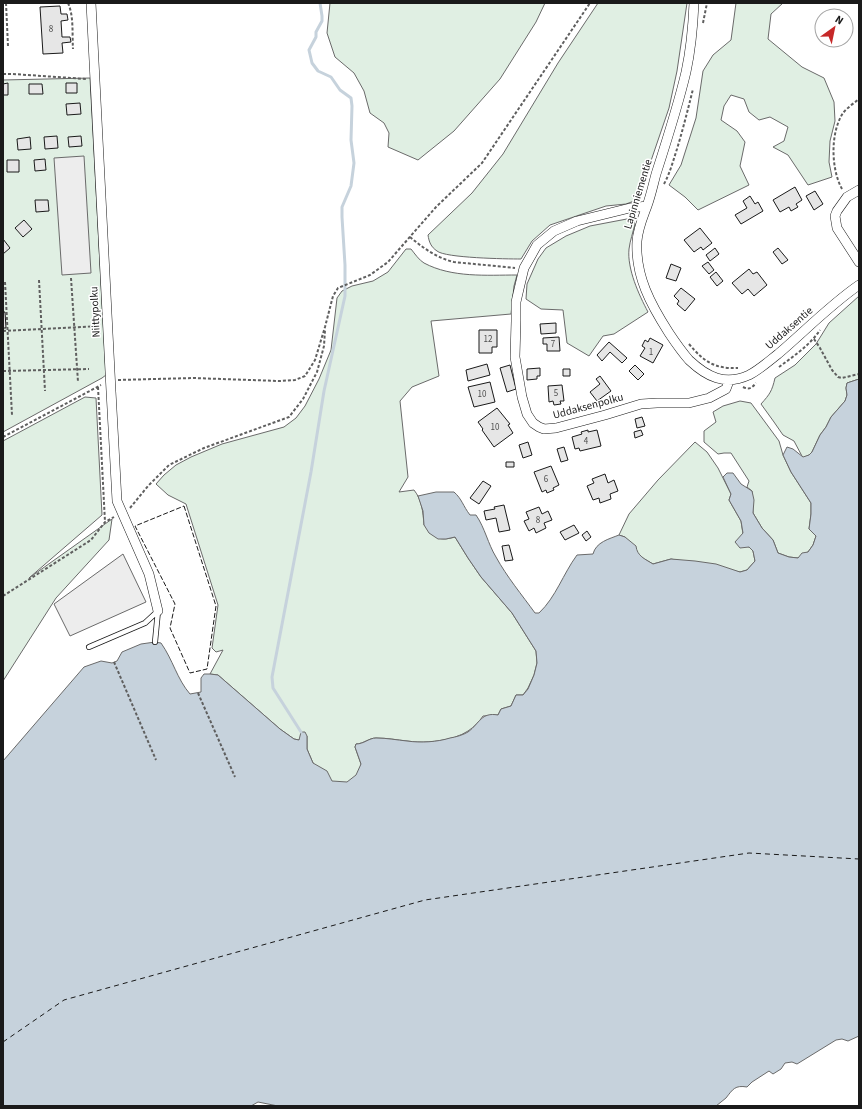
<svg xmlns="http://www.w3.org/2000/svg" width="862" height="1109" viewBox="0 0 862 1109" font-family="'Source Sans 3',sans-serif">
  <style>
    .green { fill: #e0efe3; stroke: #6a6a6a }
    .parking { fill: #ededed; stroke: #6a6a6a }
    .water { fill: #c6d2dc; stroke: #6a6a6a }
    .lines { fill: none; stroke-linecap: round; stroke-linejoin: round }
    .stream { stroke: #c6d2dc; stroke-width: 3 }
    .ferry { stroke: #1a1a1a; stroke-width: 1; stroke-dasharray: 5 4; stroke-linecap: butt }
    .building { fill: #e6e6e6; stroke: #1a1a1a }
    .service-casing { stroke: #1a1a1a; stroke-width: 6 }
    .minor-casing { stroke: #1a1a1a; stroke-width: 10 }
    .path { stroke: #5f5f5f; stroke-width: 2; stroke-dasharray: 3 2; stroke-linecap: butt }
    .service { stroke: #fff; stroke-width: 4.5 }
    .minor { stroke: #fff; stroke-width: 9 }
    .fence { stroke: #1a1a1a; stroke-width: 1; stroke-dasharray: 5 2; stroke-linecap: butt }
    .labels { text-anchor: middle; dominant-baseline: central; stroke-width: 3; stroke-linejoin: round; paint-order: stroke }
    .number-label { font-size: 9px; fill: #4d4d4d }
    .street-label { font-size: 11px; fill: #1a1a1a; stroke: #fff }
  </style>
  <rect width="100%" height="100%" fill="#fff"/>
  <path class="green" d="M330 3H545L536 22 500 79 454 131 418 160 388 147 389 133 384 123 370 113 364 91 354 73 335 57 327 33Z
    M598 3H687L677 71 669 108 641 190 634 201 626 204 606 206 550 225 532 241 521 259C506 259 445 258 437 251 431 247 429 242 428 235L472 193 503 154 558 63Z
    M736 3H783L771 14 768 39 802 67 824 78 834 102 835 121 830 141 829 162 832 177 808 185 788 155 773 147 784 141 788 127 770 117 759 120 749 112 744 99 731 95 724 106 721 120 737 131 745 142 740 166 749 185 698 210 685 197 669 185 681 165 696 118 703 71 713 55 731 40Z
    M90 78 106 375 102 378 3 432V80Z
    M632 218 635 224C633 232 630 241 629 249 627 269 639 295 648 312L614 334 603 336 589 356 567 343 563 310 541 309 526 299 527 284 538 259 546 248 566 236 590 226Z
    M406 249H411C415 254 419 260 424 263 452 278 487 275 517 275L514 286 511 314 431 321 439 376 412 387 400 401 408 477 399 492 414 490C422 500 423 512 424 525 436 537 437 542 455 537L468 558 481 577 512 613 536 651 537 663 534 675 528 688 523 695H516L511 706 501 709 498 715 483 716C479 722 474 727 468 731 453 741 425 744 407 741 397 740 387 738 376 738 369 738 363 744 356 744L355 747 361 764 359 774 338 793 313 763 307 749V736L299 740 294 739 280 729 218 675 210 674 223 650 216 652 212 648 218 605 186 504 168 495 156 484 164 475 176 465 191 457 222 444 284 427 296 418 305 406 319 379 331 350 337 298 342 291 352 286 373 281 388 272Z
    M859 296V379L847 383 846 388 847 395 845 401 831 417 826 427 820 435 812 452 809 455 803 458 794 441 783 435 774 422 761 404C770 394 772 391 775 378L795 365 816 344 829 323Z
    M85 397 96 398 102 515 29 578 112 519 109 540 56 598 3 681V441Z
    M740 401 751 403 779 441 783 455 791 472 811 503V514L809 529 816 536 813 545 808 552 798 558 789 557 778 553 773 540 762 528 753 513 752 491 747 487 749 481 731 453H724L718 454 704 442V431L716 422 713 412 723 406Z
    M695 442 707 452 718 468 731 494 729 500 741 521 743 534 736 543 749 547 753 551 755 561 747 570 740 572 671 559 653 564 641 557 625 537 619 535 629 514 658 480Z"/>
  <path class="parking" d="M84 156 91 273 62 275 54 158Z
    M123 554 146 602 70 636 54 604Z"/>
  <path class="water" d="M859 379V1036L848 1041 842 1039 836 1040 797 1064 792 1062 785 1063 781 1069 773 1074 769 1071 752 1082 747 1087C735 1085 733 1089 726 1098 723 1101 719 1103 716 1106H278L258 1102 251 1106H3V761L84 667 101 661 112 663 117 661 122 652 141 644 155 642 161 643C173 660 177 679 190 694L201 692V678L204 674H210L218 675 280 729 294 739 299 740 301 732H305L307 736V749L313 763 327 771 332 781 347 782 356 775 361 764 355 747 356 744C364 744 369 738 376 738 387 738 397 740 407 741 421 743 437 742 450 738 456 737 463 735 468 732 480 723 481 712 498 715L501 709 511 706 516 695H523L528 689 534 675 537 663 536 651 512 613 481 577 468 558 455 537 446 539H438L429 533 424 525 423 511 418 496 436 492H454C462 499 463 506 470 515H476C485 528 488 544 496 557 507 577 522 595 535 613H539C556 597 563 574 577 555L593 554C596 542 609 539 619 535L625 537 636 546C637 556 645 559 653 564L671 559 695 561 716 564 740 572 747 570 755 561 753 551 749 547 740 548 735 542 743 533 741 521 729 500 731 494 723 477 727 473H733L741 484 752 491 754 500 753 513 762 528 773 540 778 553 789 557 798 558 802 553 808 552 813 545 816 536 809 529 811 514V503L791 472 783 455 787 447 793 449 803 457 809 455 812 452 820 435 826 427 831 417 845 401 847 395 846 388 847 383Z"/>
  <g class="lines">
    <path class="stream" d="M301 732 273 688 272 677 311 472 324 391 345 296V265L342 217V207L351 186 354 163 351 140 352 106 351 98 340 90 331 77 318 71 312 63 309 50 316 37V32L322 21V16L320 3"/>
    <path class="ferry" d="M3 1042 64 1000 425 900 749 853 859 859"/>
  </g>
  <path class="building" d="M60 6 61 14H67L68 20 61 21 62 37H70L71 42 62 43 63 53 43 54 40 7Z
    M8 83V95H3V84Z
    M66 83H77V93H66Z
    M29 84H42L43 94H29Z
    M80 103 81 114 67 115 66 104Z
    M57 136 58 148 45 149 44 137Z
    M81 136 82 146 69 147 68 137Z
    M30 137 31 149 18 150 17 139Z
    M45 159 46 170 35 171 34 160Z
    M7 160H19V172H7Z
    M795 187 802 200 796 204 798 207 791 211 789 207 780 212 773 200Z
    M815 191 823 204 814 210 806 196Z
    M750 196 755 204 758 202 763 211 741 224 735 215 747 208 743 201Z
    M35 200H48L49 211 36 212Z
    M24 220 32 229 23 237 15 228Z
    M700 228 712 243 703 250 701 247 694 252 684 240Z
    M3 239 10 248 3 254Z
    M715 248 719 254 710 261 706 255Z
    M778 248 788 260 782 264 773 252Z
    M708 262 714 270 709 274 702 266Z
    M671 264 681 268 676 281 666 278Z
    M749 269 753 274 757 272 767 285 754 296 748 289 742 294 732 283Z
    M716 272 723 281 717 286 710 277Z
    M681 288 695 299 685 311 677 304 679 301 674 296Z
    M3 312H5L6 328H3Z
    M556 323V333L541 334 540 324Z
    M479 330H497V347H492V353H479Z
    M559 337 560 351H547V344H543V338Z
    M650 338 663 345 653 363 640 356 645 348 642 346 645 340 648 342Z
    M609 342 627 358 622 363 610 352 602 361 597 355Z
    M487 364 490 375 468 381 466 370Z
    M510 365 516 389 507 392 500 368Z
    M635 365 644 374 638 380 629 371Z
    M540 368V376H537V379L527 380V369Z
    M563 369H570V376H563Z
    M600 376 611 391 597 401 590 392 600 384 596 379Z
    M490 382 495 402 474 407 468 387Z
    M562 385 564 401H560L561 404 554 405 553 401 549 402 548 386Z
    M497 408 510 424 508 425 513 433 494 447 482 430 483 429 478 422Z
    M642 417 645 426 637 428 635 419Z
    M588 430V432L597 430 601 446 580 451 579 448 575 449 572 437 582 434 581 432Z
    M641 430 643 435 635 438 634 432Z
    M528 442 532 455 523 458 519 445Z
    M564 447 568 460 561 462 557 449Z
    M506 462H514V467H506Z
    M551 466 559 485 553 488 554 490 547 493 546 490 542 492 534 472Z
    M605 474 608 483 614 480 618 491 610 494 611 499 600 503 599 498 593 500 587 486 594 483 592 479Z
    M483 481 491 486 479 504 470 498Z
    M504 505 510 530 499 532 496 518 486 520 484 511 495 509 494 507Z
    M539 507 542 514 548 511 552 520 544 523 546 528 536 533 534 528 529 531 524 521 529 519 526 512Z
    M574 525 579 533 565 540 560 532Z
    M587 531 591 537 586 541 582 535Z
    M509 545 513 560 505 561 502 546Z"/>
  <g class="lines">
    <defs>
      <path id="service" d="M155 642 158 611
        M89 647 145 623 158 611"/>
      <path id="minor" d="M91 3 111 391 117 501 149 574 158 611
        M694 3C693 26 691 49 686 72 678 106 667 140 656 174 653 185 651 195 647 206 643 217 638 228 637 241 635 276 651 305 669 333 675 342 682 352 689 360 707 377 725 386 749 375 759 370 769 361 778 354 805 331 830 305 859 285
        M859 190 847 197 837 211 835 216 837 228 859 262
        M647 206 630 208 577 221 554 231 537 245 532 254 524 268 519 289 516 302V321L515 357 522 397 527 414 533 423 539 427 544 429 556 428 605 415 641 404 657 403H689L709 398 726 389 729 381"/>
    </defs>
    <use href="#service" class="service-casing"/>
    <use href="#minor" class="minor-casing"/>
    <path class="path" d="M6 3 8 46
      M68 3C74 16 72 34 73 49
      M703 23 707 3
      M3 74H13L86 79
      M664 184C670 173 673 161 677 149 683 129 688 109 693 89
      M842 189C831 169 830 133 843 113 847 108 854 103 859 99
      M410 237C423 248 437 258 454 262L515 268
      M71 278 78 382
      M39 280 45 391
      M5 282 12 415
      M3 331 100 326
      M814 339 820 348 832 370 838 377 842 378 859 374
      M689 344C704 362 715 369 738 368
      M779 367C794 356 810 345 820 330
      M3 371 89 369
      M118 380 193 378 279 381 295 380 305 376 315 360 325 327 333 296 338 288 370 275 388 262 436 207 482 163 590 3
      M98 387 105 522
      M743 387C749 390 752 388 756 383
      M3 437 101 385
      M130 508 148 486 169 465 204 448 289 417 303 399 317 372 324 346 325 330
      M3 596 91 540 105 522 114 517
      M114 662 156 760
      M198 693 235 777"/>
    <use href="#service" class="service"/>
    <use href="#minor" class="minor"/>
    <path class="fence" d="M184 506 216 606 207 669 190 673 170 628 175 604 135 526Z"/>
  </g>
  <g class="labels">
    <g class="number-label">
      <text x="51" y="29">8</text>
      <text x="488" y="339">12</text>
      <text x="553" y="344">7</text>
      <text x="651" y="352">1</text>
      <text x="556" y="393">5</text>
      <text x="482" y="394">10</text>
      <text x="495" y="427">10</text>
      <text x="586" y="441">4</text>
      <text x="546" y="479">6</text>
      <text x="538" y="520">8</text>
    </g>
    <g class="street-label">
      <text transform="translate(638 194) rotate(-73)">Lapinniementie</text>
      <text transform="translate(95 312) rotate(-93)">Niittypolku</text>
      <text transform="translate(789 328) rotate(-41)">Uddaksentie</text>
      <text transform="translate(588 406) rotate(-15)">Uddaksenpolku</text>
    </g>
  </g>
  <rect width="862" height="1109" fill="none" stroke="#1a1a1a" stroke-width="8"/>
  <g transform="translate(834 28) rotate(33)"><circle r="19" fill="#ffffff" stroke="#a3a3a3"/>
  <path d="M0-3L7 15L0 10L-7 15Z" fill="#c62828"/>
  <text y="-6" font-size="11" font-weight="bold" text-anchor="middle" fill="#1a1a1a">N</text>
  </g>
</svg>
